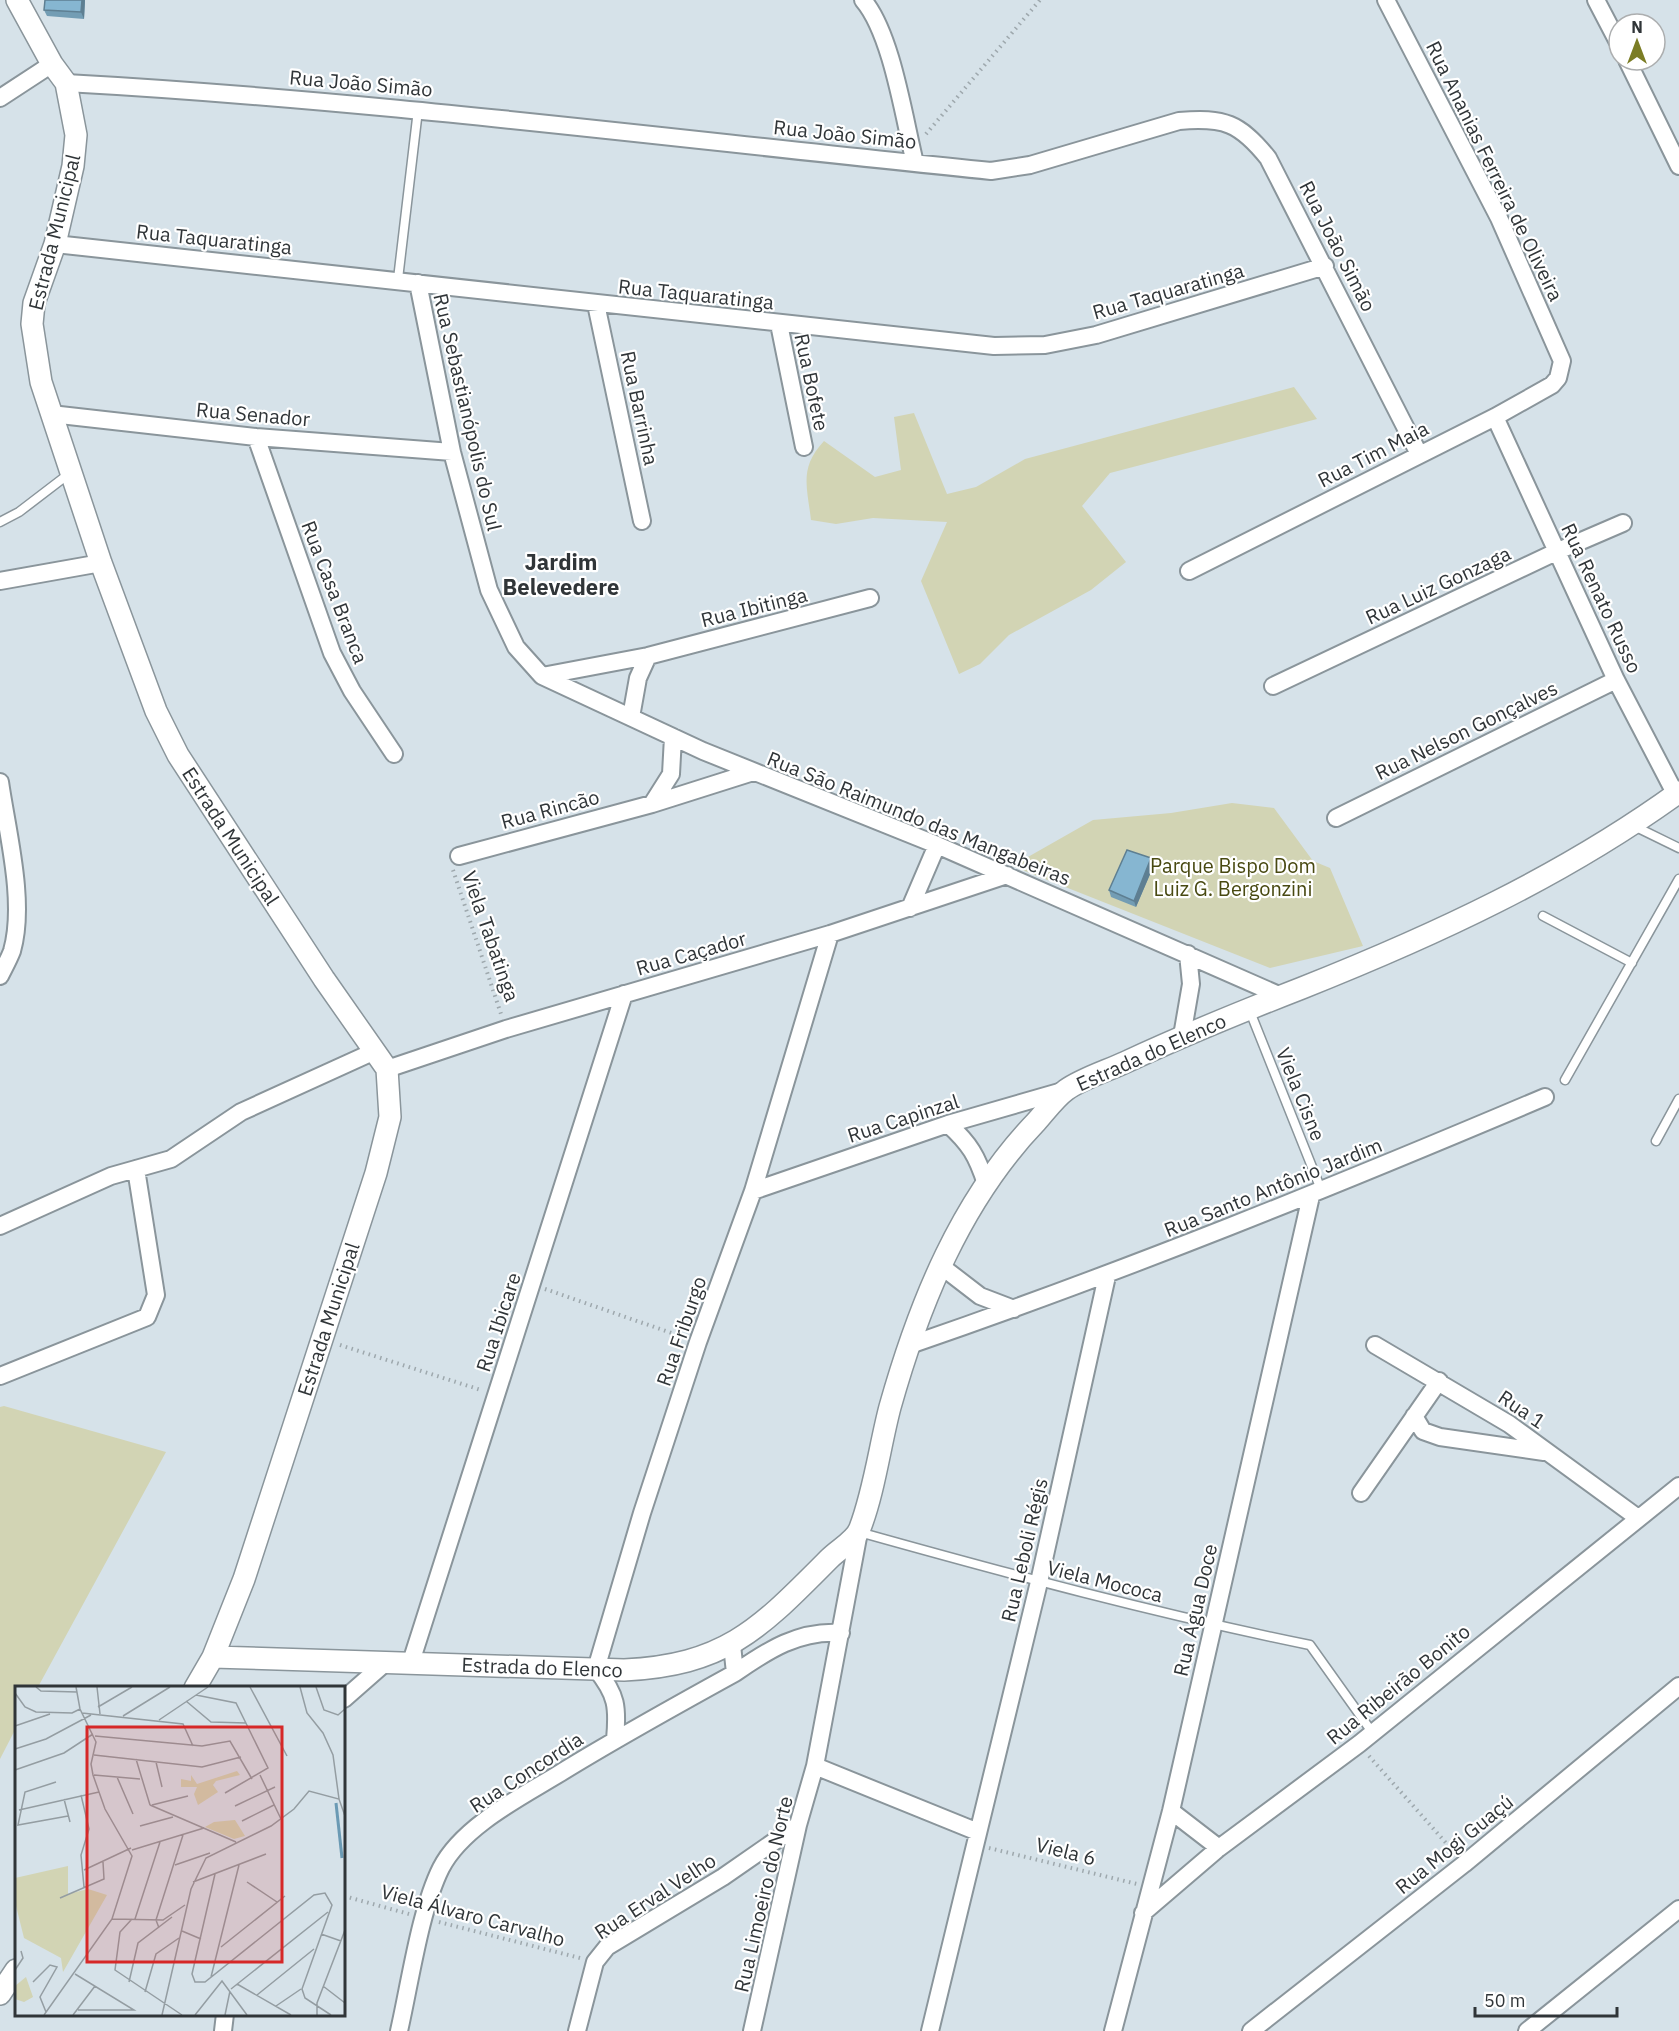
<svg xmlns="http://www.w3.org/2000/svg" width="1679" height="2031" viewBox="0 0 1679 2031" font-family="'IBM Plex Sans',sans-serif">
  <style>
    .green { fill: #d2d4b4 }
    .lines { fill: none; stroke-linecap: round; stroke-linejoin: round }
    .service-casing { stroke: #8a959b; stroke-width: 11 }
    .minor-casing { stroke: #8a959b; stroke-width: 20 }
    .tertiary-casing { stroke: #8a959b; stroke-width: 24 }
    .path { stroke: #9ea8ad; stroke-width: 4; stroke-dasharray: 1.5 4.5; stroke-linecap: butt }
    .service { stroke: #fff; stroke-width: 8 }
    .minor { stroke: #fff; stroke-width: 16 }
    .tertiary { stroke: #fff; stroke-width: 21 }
    .wall { fill: #739db4 }
    .shaded-wall { fill: #5e7f92 }
    .building { fill: #86b6d1; stroke: #5e7f92; stroke-width: 1.5 }
    .labels { text-anchor: middle; dominant-baseline: central; stroke-width: 4.5; stroke-linejoin: round; paint-order: stroke }
    .street-label { font-size: 20px; fill: #303538; stroke: #fff }
    .park-label { font-size: 20px; fill: #484911; stroke: #fff }
    .quarter-label { font-size: 22px; font-weight: bold; fill: #303538; stroke: #fff }
    .inset-river { fill: none; stroke: #6b9ab4; stroke-width: 3 }
    .inset-road { fill: none; stroke: #949da2; stroke-width: 1.5 }
    .view { fill: #d62828; fill-opacity: 0.15; stroke: #d62828; stroke-width: 3 }
    .inset-edge { fill: none; stroke: #303538; stroke-width: 3 }
  </style>
  <rect width="100%" height="100%" fill="#d6e2e9"/>
  <path class="green" d="M1294 387 1317 419 1110 473 1082 506 1126 562 1091 590 1009 635 980 664 959 674 921 581 947 522 873 518 836 524 811 520C807 486 799 468 824 441L875 477 901 470 894 417 914 413 947 494 976 487 1025 459Z
    M1232 803 1274 808 1313 861 1330 868 1363 946 1270 968 1012 866 1093 820 1171 813Z
    M4 1406 166 1452 38 1687 16 1688V1728L0 1759V1407Z"/>
  <g class="lines">
    <defs>
      <path id="service" d="M398 279 418 110
        M0 522 19 512 70 473
        M1634 826 1679 848
        M1543 916 1632 963
        M1249 1009 1322 1192
        M1565 1080 1679 879
        M1656 1141 1679 1099
        M859 1532C1009 1574 1158 1614 1310 1645L1372 1732"/>
      <path id="minor" d="M863 0C892 34 904 119 915 163
        M1596 0 1619 44
        M1627 60 1679 166
        M66 83C375 100 682 140 991 171L1030 165 1179 121C1224 117 1240 123 1268 158L1419 454
        M0 98 52 64
        M55 244 994 346 1045 345 1096 335 1325 266
        M418 283 452 452 489 590 516 647 542 676 703 751 937 845 1281 996
        M596 304 642 521
        M779 324 804 447
        M51 414 256 437 452 452
        M1495 417 1616 680 1676 795
        M256 437 332 653 352 691 394 754
        M1189 571 1495 417 1552 385 1558 378 1562 361 1499 218 1386 0
        M0 581 101 563
        M542 676 648 656 870 598
        M1273 686 1558 551 1623 523
        M631 717 638 678 648 656
        M0 782C7 831 26 902 12 951 9 959 4 968 0 976
        M652 804 671 774 673 737
        M1336 818 1616 680
        M459 856 652 804 753 772
        M910 908 937 845
        M1182 1036 1191 984 1188 954
        M387 1069 506 1029 830 934 1007 875
        M948 1124C970 1144 977 1156 986 1184
        M753 1191 948 1124 1066 1090
        M0 1226 111 1176 171 1159 241 1112 375 1051
        M941 1266 980 1296 1014 1309
        M910 1345C1125 1271 1335 1186 1545 1097
        M1375 1345 1509 1424 1638 1518
        M0 1376 147 1317 156 1295 136 1169
        M1414 1416 1423 1431 1440 1437 1544 1452
        M1361 1493 1439 1381
        M411 1662 624 994
        M735 1673C768 1650 799 1630 841 1633
        M344 1699 385 1663
        M615 1740C618 1707 617 1695 596 1669L642 1513 698 1342 753 1191 830 934
        M815 1766 978 1832
        M1171 1811 1219 1848
        M1143 1913 1219 1848 1359 1744 1679 1486
        M223 2031 225 2014
        M399 2031C410 1983 420 1910 441 1868 462 1827 519 1798 557 1775 615 1739 675 1706 735 1673L732 1645
        M577 2031 595 1962 607 1947 723 1877 798 1825
        M752 2031 798 1825 815 1766 859 1532
        M930 2031 1039 1582 1107 1276
        M1113 2031 1171 1811 1311 1196
        M1251 2031 1464 1864 1679 1686
        M1527 2031 1679 1909"/>
      <path id="tertiary" d="M17 0 52 64 66 83 76 135 73 166 55 244 34 303 32 324 41 382 101 563 156 711 178 755 324 979 387 1069 390 1117 376 1173 244 1579 213 1657 195 1688
        M213 1657 624 1670C728 1665 761 1627 830 1558 839 1549 856 1540 860 1528 874 1492 880 1445 890 1407 919 1304 961 1200 1036 1122 1045 1112 1055 1098 1066 1090 1083 1078 1107 1071 1126 1062 1184 1035 1243 1011 1302 988 1435 935 1563 876 1679 792
        M0 1994 16 1970"/>
    </defs>
    <use href="#service" class="service-casing"/>
    <use href="#minor" class="minor-casing"/>
    <use href="#tertiary" class="tertiary-casing"/>
    <path class="path" d="M926 134 1040 0
      M453 870 501 1014
      M545 1289 683 1337
      M340 1345 481 1390
      M1369 1756 1454 1852
      M989 1848 1137 1884
      M344 1896 409 1914
      M439 1922 580 1958"/>
    <use href="#service" class="service"/>
    <use href="#minor" class="minor"/>
    <use href="#tertiary" class="tertiary"/>
  </g>
  <path class="wall" d="M85 0 84 19 47 16 44 10Z
    M1154 865 1136 907 1111 897 1109 890Z"/>
  <path class="shaded-wall" d="M82 0H85L84 19 81 12Z
    M1151 858 1154 865 1136 907 1134 901Z"/>
  <path class="building" d="M45 0H82L81 12 44 10Z
    M1127 850 1151 858 1134 901 1109 890Z"/>
  <g class="labels">
    <g class="street-label">
      <text transform="translate(361 83) rotate(5)">Rua João Simão</text>
      <text transform="translate(845 134) rotate(6)">Rua João Simão</text>
      <text transform="translate(1495 171) rotate(64)">Rua Ananias Ferreira de Oliveira</text>
      <text transform="translate(54 232) rotate(-76)">Estrada Municipal</text>
      <text transform="translate(214 239) rotate(6)">Rua Taquaratinga</text>
      <text transform="translate(1338 246) rotate(63)">Rua João Simão</text>
      <text transform="translate(1168 291) rotate(-16)">Rua Taquaratinga</text>
      <text transform="translate(696 294) rotate(6)">Rua Taquaratinga</text>
      <text transform="translate(812 382) rotate(78)">Rua Bofete</text>
      <text transform="translate(640 408) rotate(78)">Rua Barrinha</text>
      <text transform="translate(468 412) rotate(77)">Rua Sebastianópolis do Sul</text>
      <text transform="translate(253 414) rotate(5)">Rua Senador</text>
      <text transform="translate(1373 454) rotate(-27)">Rua Tim Maia</text>
      <text transform="translate(1438 585) rotate(-25)">Rua Luiz Gonzaga</text>
      <text transform="translate(335 592) rotate(69)">Rua Casa Branca</text>
      <text transform="translate(1602 598) rotate(65)">Rua Renato Russo</text>
      <text transform="translate(754 607) rotate(-14)">Rua Ibitinga</text>
      <text transform="translate(1466 730) rotate(-26)">Rua Nelson Gonçalves</text>
      <text transform="translate(550 809) rotate(-15)">Rua Rincão</text>
      <text transform="translate(919 818) rotate(22)">Rua São Raimundo das Mangabeiras</text>
      <text transform="translate(231 836) rotate(57)">Estrada Municipal</text>
      <text transform="translate(491 936) rotate(71)">Viela Tabatinga</text>
      <text transform="translate(691 953) rotate(-16)">Rua Caçador</text>
      <text transform="translate(1151 1052) rotate(-24)">Estrada do Elenco</text>
      <text transform="translate(1301 1094) rotate(68)">Viela Cisne</text>
      <text transform="translate(903 1118) rotate(-18)">Rua Capinzal</text>
      <text transform="translate(1273 1187) rotate(-22)">Rua Santo Antônio Jardim</text>
      <text transform="translate(328 1319) rotate(-72)">Estrada Municipal</text>
      <text transform="translate(498 1322) rotate(-72)">Rua Ibicare</text>
      <text transform="translate(681 1331) rotate(-71)">Rua Friburgo</text>
      <text transform="translate(1522 1409) rotate(34)">Rua 1</text>
      <text transform="translate(1024 1550) rotate(-77)">Rua Leboli Régis</text>
      <text transform="translate(1105 1581) rotate(14)">Viela Mococa</text>
      <text transform="translate(1195 1610) rotate(-77)">Rua Água Doce</text>
      <text transform="translate(542 1667) rotate(2)">Estrada do Elenco</text>
      <text transform="translate(1398 1684) rotate(-39)">Rua Ribeirão Bonito</text>
      <text transform="translate(526 1772) rotate(-33)">Rua Concordia</text>
      <text transform="translate(1454 1844) rotate(-39)">Rua Mogi Guaçú</text>
      <text transform="translate(1066 1851) rotate(14)">Viela 6</text>
      <text transform="translate(763 1894) rotate(-77)">Rua Limoeiro do Norte</text>
      <text transform="translate(655 1896) rotate(-33)">Rua Erval Velho</text>
      <text transform="translate(473 1915) rotate(15)">Viela Álvaro Carvalho</text>
    </g>
    <g class="park-label">
      <text x="1233" y="865">Parque Bispo Dom<tspan x="1233" dy="23">Luiz G. Bergonzini</tspan></text>
    </g>
    <g class="quarter-label">
      <text x="561" y="561">Jardim<tspan x="561" dy="25">Belevedere</tspan></text>
    </g>
  </g>
  <g transform="translate(15 1686)">
    <rect width="330" height="330" fill="#d6e2e9"/>
    <path d="M222 85 225 89 201 95 198 99 203 106 183 119 179 108 182 101H166V93L176 95V89L182 98ZM220 134 230 150 219 153 190 141 199 136ZM53 180V208L73 203 92 209 48 286 46 272 9 252 0 216V192ZM11 291 18 311 9 316 0 313V300Z" fill="#d2d4b4"/>
    <path class="inset-river" d="M321 117 327 172"/>
    <path class="inset-road" d="M21 1 26 5 62 6M82 1 85 28M235 1 272 70M285 1 292 27 308 47 318 69 324 113M301 1 309 24 323 29 330 23M0 7 10 21 21 26 57 27 65 23M181 9 221 17 253 82 210 107M171 15 196 36 231 37M83 21 117 1M67 27 168 38 178 60M108 30 155 1M144 34 193 1M0 40 35 28M80 50 187 60 215 55 237 93M0 63 31 53 76 29M79 69 187 81 226 71M121 73 135 119M141 76 147 101M0 84 49 67 78 48M79 89 125 93M245 89 266 133M102 91 118 128M41 96 10 106 3 139 53 130M66 109 74 143 66 169 69 201M49 113 55 136M135 119 221 156M137 119 173 110M220 120 260 101M4 124 84 106M227 135 259 119M125 140 158 131M117 164 189 142M160 179 195 167M69 184 116 162M200 188 177 288 180 296H190L299 209 310 207 317 219 287 303 290 312 316 329M178 196 251 168M232 196 262 216M45 212 89 193 88 176M97 233 148 234 170 219M117 233 105 246 100 284 167 329M120 233 145 156M144 242 141 234 168 149M167 245 186 253M306 248 326 255M206 261 270 210M0 284 8 272 6 265M60 288 119 324H63M196 291 224 179M18 296 35 279 42 281 25 311 31 326M114 296 123 257 157 231M222 298 276 329M308 300 330 317M216 303 313 226M130 306 141 268 164 252M242 309 299 263M261 320 286 303M29 329 97 233 117 170 90 123 78 89 76 78 81 56 65 23 61 1M58 329 80 300M147 329 176 203 191 172 256 140 279 123 294 105 324 113 330 130M180 329 207 295 232 329M210 329 215 305M302 329V317L330 244"/>
    <path class="view" d="M72 41H267V276H72Z"/>
    <rect width="330" height="330" class="inset-edge"/>
  </g>
  <g transform="translate(1637 42)"><circle r="28" fill="#ffffff" stroke="#acaeaf" stroke-width="1.5"/>
  <path d="M0-4.5L10 22L0 15L-10 22Z" fill="#7b7d25"/>
  <text y="-9" font-size="16" font-weight="bold" text-anchor="middle" fill="#303538">N</text>
  </g>
  <path d="M1475 2007v9h142v-9" fill="none" stroke="#303538" stroke-width="3"/>
  <text x="1484" y="2007" font-size="18" fill="#303538" stroke="#ffffff" stroke-width="4.5" paint-order="stroke">50 m</text>
</svg>
